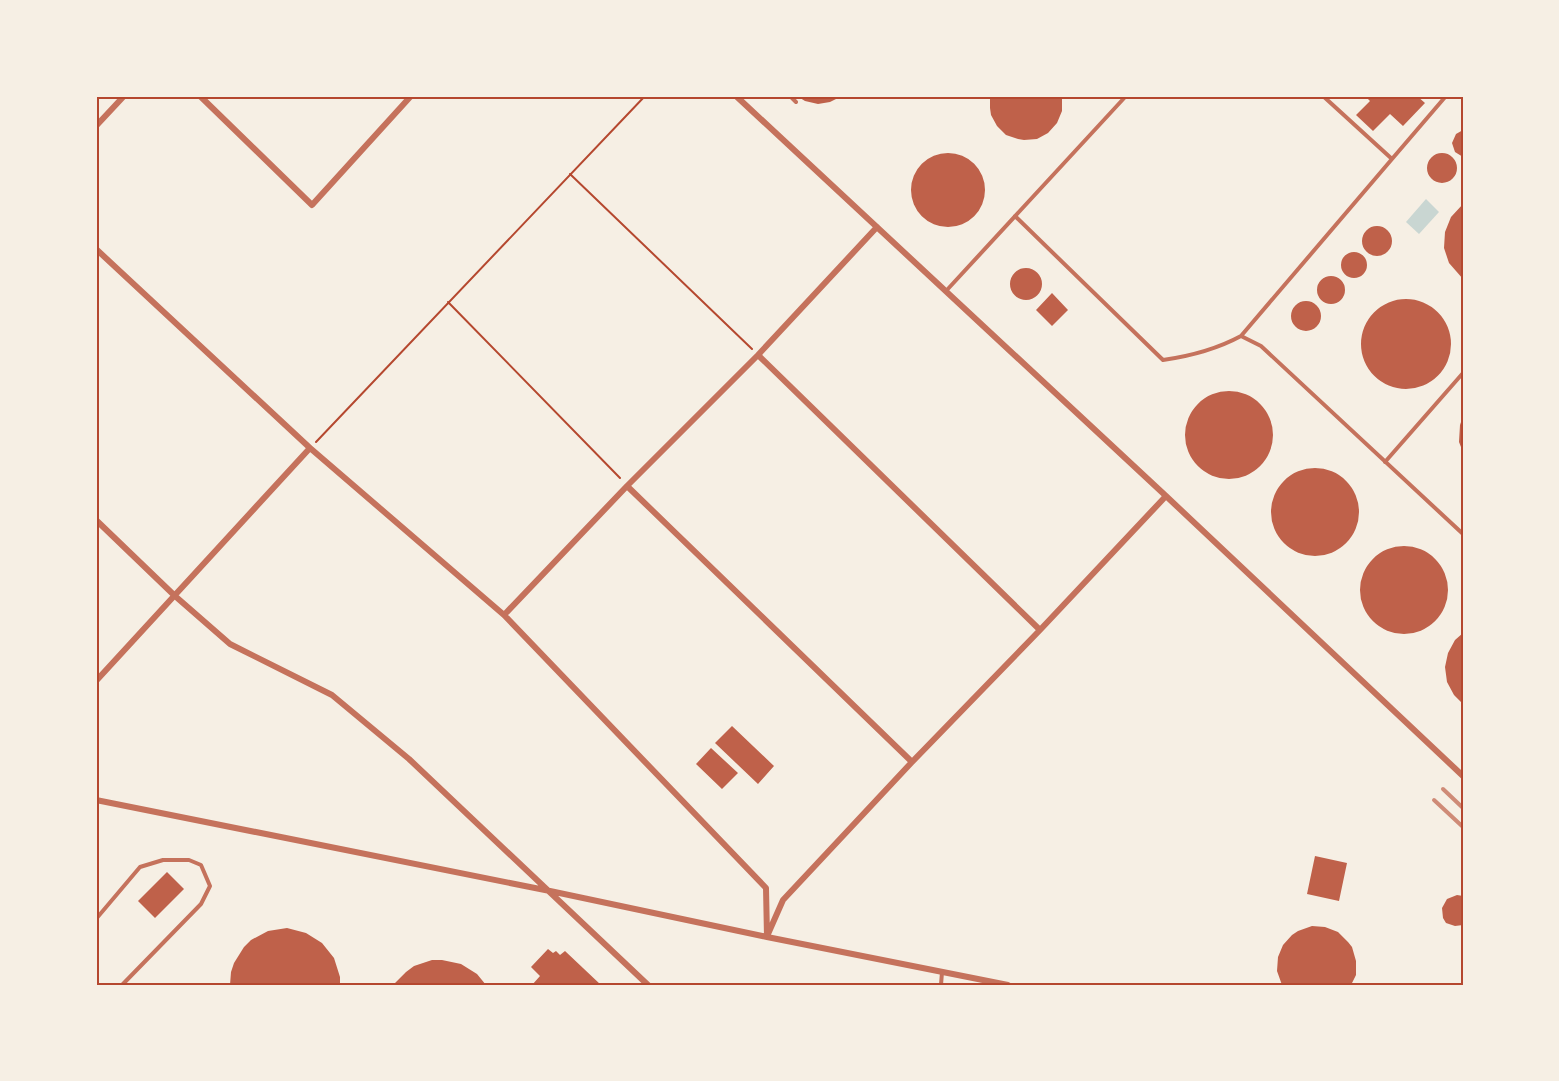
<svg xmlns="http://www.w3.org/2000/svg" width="1559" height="1081" viewBox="0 0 1559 1081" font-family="'Fira Sans',sans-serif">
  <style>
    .water { fill: #c9d6d2 }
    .building { fill: #bf614a }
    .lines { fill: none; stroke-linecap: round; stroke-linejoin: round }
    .path { stroke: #b5482f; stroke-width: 2 }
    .service { stroke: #c5725c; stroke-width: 4 }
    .minor { stroke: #c5725c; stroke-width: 6 }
    .rail { stroke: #cf8b77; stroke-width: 4 }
    .neatline { fill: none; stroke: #b5482f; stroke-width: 2 }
  </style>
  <rect width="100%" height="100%" fill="#f6efe4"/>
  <path class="water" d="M1426 199 1439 212 1419 234 1406 222Z"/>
  <path class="building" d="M797 96H842L830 102 818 104 805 101Z
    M990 96H1062V111L1057 123 1048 133 1037 139 1024 140 1018 139 1006 135 997 126 991 115 990 108Z
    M1365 96H1417L1425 103 1403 126 1390 114 1373 131 1356 115 1370 101Z
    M1463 130V157L1455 152 1452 143 1456 134Z
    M1427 168a15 15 0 1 1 30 0a15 15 0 1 1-30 0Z
    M911 190a37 37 0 1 1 74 0a37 37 0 1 1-74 0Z
    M1463 204V279L1449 263 1444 248 1445 232 1451 217Z
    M1362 241a15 15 0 1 1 30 0a15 15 0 1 1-30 0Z
    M1341 265a13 13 0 1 1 26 0a13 13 0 1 1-26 0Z
    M1010 284a16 16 0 1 1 32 0a16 16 0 1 1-32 0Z
    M1317 290a14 14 0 1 1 28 0a14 14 0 1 1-28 0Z
    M1052 293 1068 310 1052 326 1036 310Z
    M1361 344a45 45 0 1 1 90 0a45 45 0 1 1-90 0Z
    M1291 316a15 15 0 1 1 30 0a15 15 0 1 1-30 0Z
    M1185 435a44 44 0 1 1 88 0a44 44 0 1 1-88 0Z
    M1463 416V452L1459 442 1460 425Z
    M1271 512a44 44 0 1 1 88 0a44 44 0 1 1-88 0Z
    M1360 590a44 44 0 1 1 88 0a44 44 0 1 1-88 0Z
    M1463 633V704L1454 695 1447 682 1445 667 1448 653 1455 640Z
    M732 726 774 766 758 784 715 743Z
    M711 748 738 773 722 789 696 764Z
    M1315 856 1347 863 1339 901 1307 894Z
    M167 872 184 889 155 918 138 901Z
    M1457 895 1463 896V925L1455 926 1446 923 1443 918 1442 908 1447 899Z
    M1312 926 1325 927 1338 932 1348 942 1352 947 1356 961V975L1351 985H1282L1277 971 1278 957 1283 945 1292 935 1298 931Z
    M287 928 306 933 322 943 334 958 340 977V985H230L231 972 234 963 244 947 251 940 268 931Z
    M548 949 553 953 556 951 560 955 565 951 601 985H532L540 976 531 967Z
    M432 960H442L461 964 477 974 486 985H393L406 972 414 966Z"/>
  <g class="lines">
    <path class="path" d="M570 174 752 349
      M448 302 620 478
      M316 442 645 96"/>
    <path class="service" d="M790 96 796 102
      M1392 159 1446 96
      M1015 216 1163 360C1191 356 1217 349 1241 336L1261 346 1463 534
      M946 291 1126 96
      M1241 336 1392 159 1323 96
      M1385 462 1463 373
      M96 919 140 867 163 860H189L201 865 210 886 201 904 122 985
      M941 985 942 972"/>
    <path class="minor" d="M200 96 312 205 411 96
      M736 96 1166 496 1463 776
      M96 126 124 96
      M96 249 310 448 504 615 766 888 767 937
      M758 355 1040 630
      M627 486 912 762
      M96 520 175 596 230 644 332 695 409 759 648 985
      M504 615 627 486 758 355 877 227
      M96 681 310 448
      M96 800 550 891 767 937 1008 985
      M768 934 783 900 912 762 1040 630 1166 496"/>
    <path class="rail" d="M1443 789 1463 808
      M1434 800 1463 827"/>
  </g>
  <rect width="1559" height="1081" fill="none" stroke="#f6efe4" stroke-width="195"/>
  <rect x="98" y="98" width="1364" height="886" class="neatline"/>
</svg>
